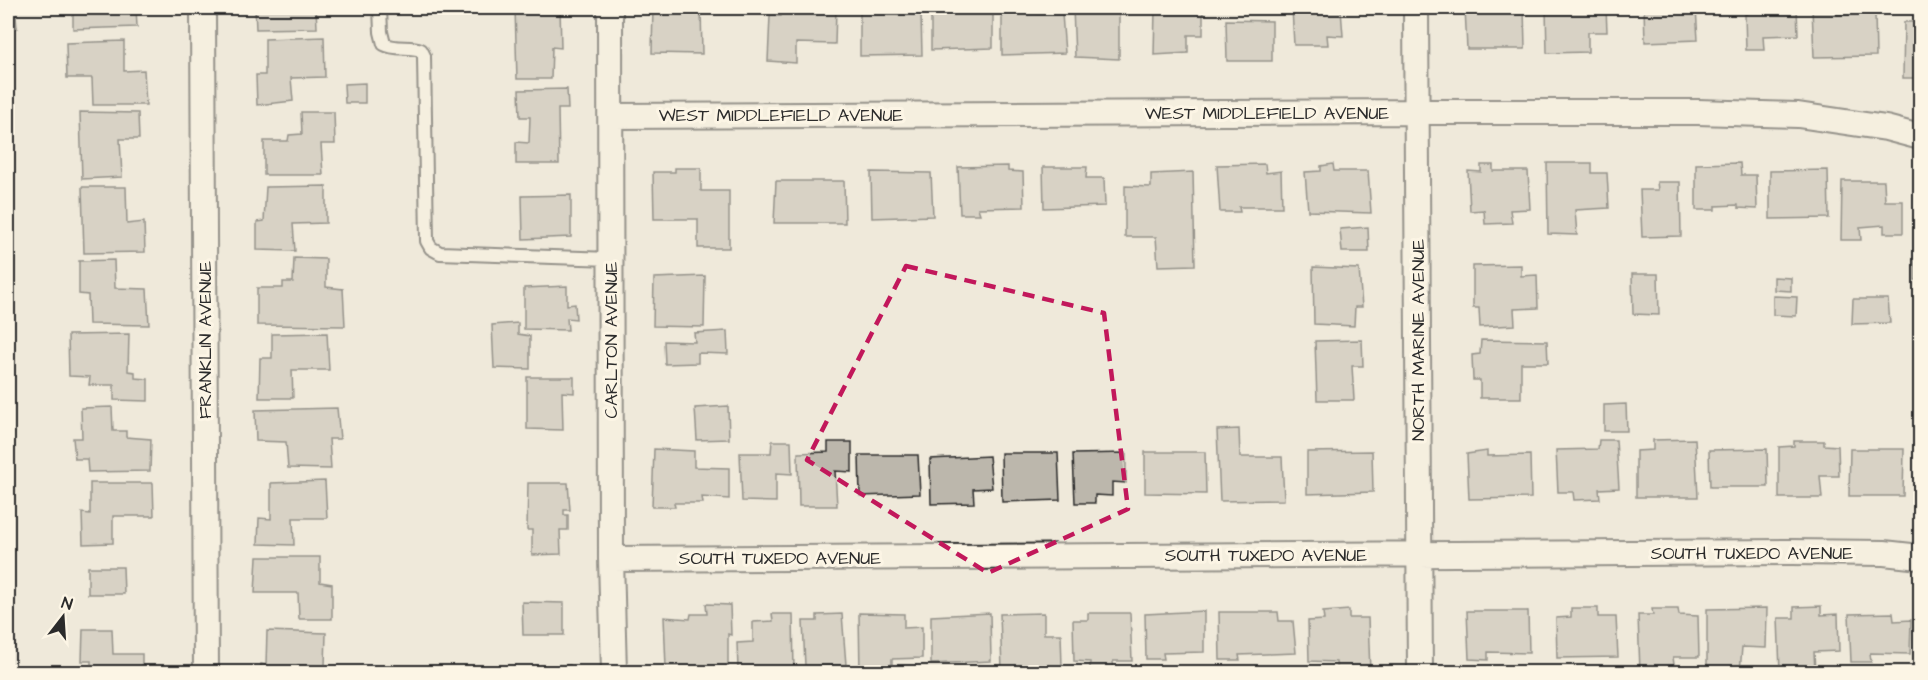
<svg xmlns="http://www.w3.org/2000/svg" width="1928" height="680" viewBox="0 0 1928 680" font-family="'Architects Daughter',sans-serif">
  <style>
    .building { fill: #bcb7ac; stroke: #2b2b2b; stroke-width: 1.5 }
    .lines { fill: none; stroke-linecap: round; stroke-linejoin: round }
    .lane-casing { stroke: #2b2b2b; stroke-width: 16 }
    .street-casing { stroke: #2b2b2b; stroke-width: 28 }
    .lane { stroke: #fcf5e5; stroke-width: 12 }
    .street { stroke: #fcf5e5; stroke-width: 24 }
    .marked { fill: none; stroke: #c2185b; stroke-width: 4.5; stroke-dasharray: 12 8; stroke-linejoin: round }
    .labels { text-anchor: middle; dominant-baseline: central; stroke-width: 6; stroke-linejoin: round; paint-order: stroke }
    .street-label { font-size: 18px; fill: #2b2b2b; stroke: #fcf5e5 }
  </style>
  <rect width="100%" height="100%" fill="#efe9da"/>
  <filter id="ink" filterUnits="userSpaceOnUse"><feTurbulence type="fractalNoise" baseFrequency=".0167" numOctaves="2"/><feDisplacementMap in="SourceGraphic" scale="12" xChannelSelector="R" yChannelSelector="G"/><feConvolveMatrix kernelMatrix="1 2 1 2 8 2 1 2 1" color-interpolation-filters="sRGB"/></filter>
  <g filter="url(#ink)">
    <path class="building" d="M73 8H136L137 27 73 29Z
      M255 8H316L317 28 256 29Z
      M515 8H560L561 48 552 47 551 79H517Z
      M653 8H701L702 54 652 53Z
      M781 8H836L835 44 796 43V63L768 61 770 16H781Z
      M931 8H970L993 10V48L931 50Z
      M1002 8H1037V14H1062L1065 53 1002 55Z
      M1073 8H1119V59L1075 57Z
      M1184 8H1203V35H1188V53L1154 55 1155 10H1184Z
      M1292 8H1325V11L1341 10 1343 36 1327 35 1328 45H1294Z
      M1465 8H1524L1525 49H1467Z
      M1546 8H1566V11L1606 8 1607 32H1588V52L1547 53Z
      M1644 8H1696L1698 40 1645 42Z
      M1747 8H1797L1798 35 1763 36 1764 50H1746L1745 14H1747Z
      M1812 8H1836V15L1875 14 1876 56 1814 57Z
      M860 10H881V13L921 15 922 55 860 56Z
      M1919 11 1920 78H1903L1904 22H1919Z
      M8 16H16L17 28H8Z
      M1226 20 1272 21V61H1227Z
      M324 37 325 77 291 78 293 101 257 105 256 75H265V39Z
      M124 41V71L144 70 146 105H93L92 78H67L66 43Z
      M365 83V103H345L344 84Z
      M567 89 568 109H558L559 164H516V142L529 143 530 117H520L519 90Z
      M80 112 138 113 139 139H120L122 177 82 179Z
      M301 112H334L335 144H321L323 175H264V141H288L289 135 302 134Z
      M1547 163H1592V173H1607L1609 208 1575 210 1577 235 1548 234Z
      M1740 163 1741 175H1756L1757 209 1738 208V205L1715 206V210H1696V164Z
      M1265 164 1266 173 1281 171 1282 207H1239L1240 212H1220L1217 165Z
      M1333 164 1334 171H1368L1371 213 1308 211 1305 172 1321 171V166Z
      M1481 165H1493V171H1528L1530 209 1510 210 1512 223 1485 224 1484 210 1470 211 1468 171 1481 172Z
      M1008 166V171L1023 172 1024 207 978 208 980 214H960L958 167Z
      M1043 167H1087L1086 178H1104L1105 206 1044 208Z
      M675 168H701V191H729V248H698V219H654L653 172H675Z
      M1828 170 1829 218 1770 219V171Z
      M871 172 931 173 933 216 872 218Z
      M1193 172 1195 265 1158 266 1156 237H1125V186L1151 187V174Z
      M776 181H844L845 223H774Z
      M1842 181H1884L1885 201H1903V233H1884V225L1860 227 1861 240H1841Z
      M1657 182H1680L1681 236 1642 237 1640 190H1658Z
      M326 186V223L293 224 295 251 257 250V222L264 221 266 187Z
      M82 187H126L127 224 144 222 145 252 84 253Z
      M571 195V237L523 239 522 196Z
      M1915 208H1920V280H1915Z
      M1368 227 1369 252H1342L1340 229Z
      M294 258 326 259V287L343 289 345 326 257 325V288H283V282H293Z
      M114 260 115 288 147 289 149 325 89 324 88 295 79 294V261Z
      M1521 265V276L1537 275 1538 308 1514 309 1515 325 1480 327 1479 308H1473V266Z
      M1313 267 1359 269 1362 307H1355L1354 326 1314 324Z
      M1632 274H1658L1659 315 1633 314Z
      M705 276 704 327 653 326 654 278Z
      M1774 277 1791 278V291L1774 290Z
      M567 286V305L575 304 576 319 567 318 568 330 524 329V288Z
      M1773 296 1797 297 1796 316 1773 315Z
      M1853 299H1888L1890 323 1852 324Z
      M518 323V334L530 336V369L494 368 492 325Z
      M727 331 728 354 698 353V363L665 364 664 341 695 342 694 333Z
      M327 333 329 370H292L293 398H259L260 358H272V334Z
      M129 334 128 371 135 372V378L148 379V401L114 400V385H89L90 377 69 376 68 335Z
      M1362 340 1363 366H1352L1354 400H1317L1315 341Z
      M1481 340 1547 341 1548 363H1521V398H1480V380H1473L1472 355 1480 354Z
      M527 377H574V393L562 392 563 430 527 429Z
      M1626 404 1627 431H1604V405Z
      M728 406 729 439 697 440 695 408Z
      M112 407 113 431H126V437L151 439 150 471 88 472 87 459H75L73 438H82L81 408Z
      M337 408 340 439H329L331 469 288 468 286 442 256 441 255 410Z
      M1239 429 1240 457H1282L1284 500 1220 501 1217 430Z
      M1695 439 1698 497H1636V451L1653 450V440Z
      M1599 440H1616L1619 488 1599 489 1600 499 1574 500 1573 492H1558L1556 450 1598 449Z
      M772 441H791L792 474 776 473V502L742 501 740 453H771Z
      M1794 441H1824V445L1838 446 1839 476H1820L1822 498H1779V447L1794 446Z
      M828 442H852V472L835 471 837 506H799L798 453 828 452Z
      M654 449 694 451V467L729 468V499L702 497 703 503H674L675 507H652Z
      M1767 449 1768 487H1710L1709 450Z
      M1850 449H1904L1903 496H1849Z
      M1372 451 1373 492 1307 494V452Z
      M1487 451V456L1530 455 1531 498 1469 499 1467 454Z
      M1145 452H1205L1206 494 1145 493Z
      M1001 453H1058L1060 500 1002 502Z
      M1126 453V483L1112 482V496L1095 495V503H1075L1073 454Z
      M859 455H918L920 494 860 496Z
      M989 456 992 488 973 489 974 503 931 504 930 459Z
      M325 481 327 518H293L294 545 258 544 259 518 271 519V483Z
      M90 483H153L154 516H113V543L83 544 82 513 90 514Z
      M528 483H568L570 510H564V515H568V530H560L561 554 532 555V530H527Z
      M257 557H320V582L332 584V619H299L298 593H255Z
      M88 567H123L124 594H88Z
      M522 602 564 603V635H523Z
      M706 604 730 605 731 635 728 634V667L666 668 664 617 690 619 691 614H707Z
      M1821 606V615L1838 614 1839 651 1814 652 1815 672H1780L1778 618H1794V607Z
      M1571 608H1598V617H1616L1618 657 1557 658 1556 618 1571 617Z
      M1767 608 1766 648 1742 647 1740 672H1707V609Z
      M1652 609H1678L1679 615 1698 616 1699 657H1673L1675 672H1640L1638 615H1653Z
      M1349 610V618H1368L1370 672H1337L1336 662 1309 661 1308 621 1324 620 1323 612Z
      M1204 611V652L1163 653 1164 659H1146L1145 614Z
      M1467 611H1528L1529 653 1488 652V660L1469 659Z
      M1219 612H1278L1279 621H1293L1296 653 1239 655 1240 660H1220Z
      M859 613 904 614V628L922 627V658L892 659V672H860Z
      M990 613 991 661 931 664V616Z
      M1044 613V634H1061L1062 667 1002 669 1000 614Z
      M1088 613H1130L1132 661H1113L1114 672H1090V662L1074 661 1073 620H1088Z
      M1893 613 1894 621 1911 620 1910 654 1870 653 1871 662H1851L1849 614Z
      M772 614H793L794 672H754V668H738L737 643 753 642V622L773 621Z
      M842 614 846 665 805 666 803 621H817V615Z
      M83 629H112L113 654H142V672H91V661H82Z
      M267 631 326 633 325 666 298 665V672H260L261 664 266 665Z
      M570 665V672H536V666Z
      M1468 669H1500L1501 672H1469Z"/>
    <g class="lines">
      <defs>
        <path id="lane" d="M380 8 381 32 384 44C395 50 409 46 421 50L424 56 427 241 431 248 440 253 611 259"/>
        <path id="street" d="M203 8 206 672
          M610 8 611 559 614 672
          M1416 8 1420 672
          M611 116 1417 112H1698L1798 115 1886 128 1920 137
          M611 559 1791 552 1884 553 1920 557"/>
      </defs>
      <use href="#lane" class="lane-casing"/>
      <use href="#street" class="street-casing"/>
      <use href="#lane" class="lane"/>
      <use href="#street" class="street"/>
    </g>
  </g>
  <path d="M0 0H1928V680H0ZM906 266 1104 313 1128 509 988 573 807 460Z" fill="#efe9da" fill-opacity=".55" fill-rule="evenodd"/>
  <path class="marked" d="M906 266 1104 313 1128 509 988 573 807 460Z"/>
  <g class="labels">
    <g class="street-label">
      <text x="1267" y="113">WEST MIDDLEFIELD AVENUE</text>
      <text x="781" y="115">WEST MIDDLEFIELD AVENUE</text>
      <text transform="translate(205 340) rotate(-90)">FRANKLIN AVENUE</text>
      <text transform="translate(611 340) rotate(-90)">CARLTON AVENUE</text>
      <text transform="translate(1418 340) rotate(-90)">NORTH MARINE AVENUE</text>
      <text x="1752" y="553">SOUTH TUXEDO AVENUE</text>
      <text x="1266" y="555">SOUTH TUXEDO AVENUE</text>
      <text x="780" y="558">SOUTH TUXEDO AVENUE</text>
    </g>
  </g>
  <rect width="1928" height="680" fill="none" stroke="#fcf5e5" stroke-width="30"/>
  <rect x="15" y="15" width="1898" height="650" fill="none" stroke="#2b2b2b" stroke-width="2" filter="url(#ink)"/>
  <g transform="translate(63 617) rotate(17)" stroke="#fcf5e5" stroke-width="4.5" paint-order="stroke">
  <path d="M0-4.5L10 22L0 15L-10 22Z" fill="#2b2b2b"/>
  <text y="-9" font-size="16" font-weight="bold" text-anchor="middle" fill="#2b2b2b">N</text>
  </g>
</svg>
